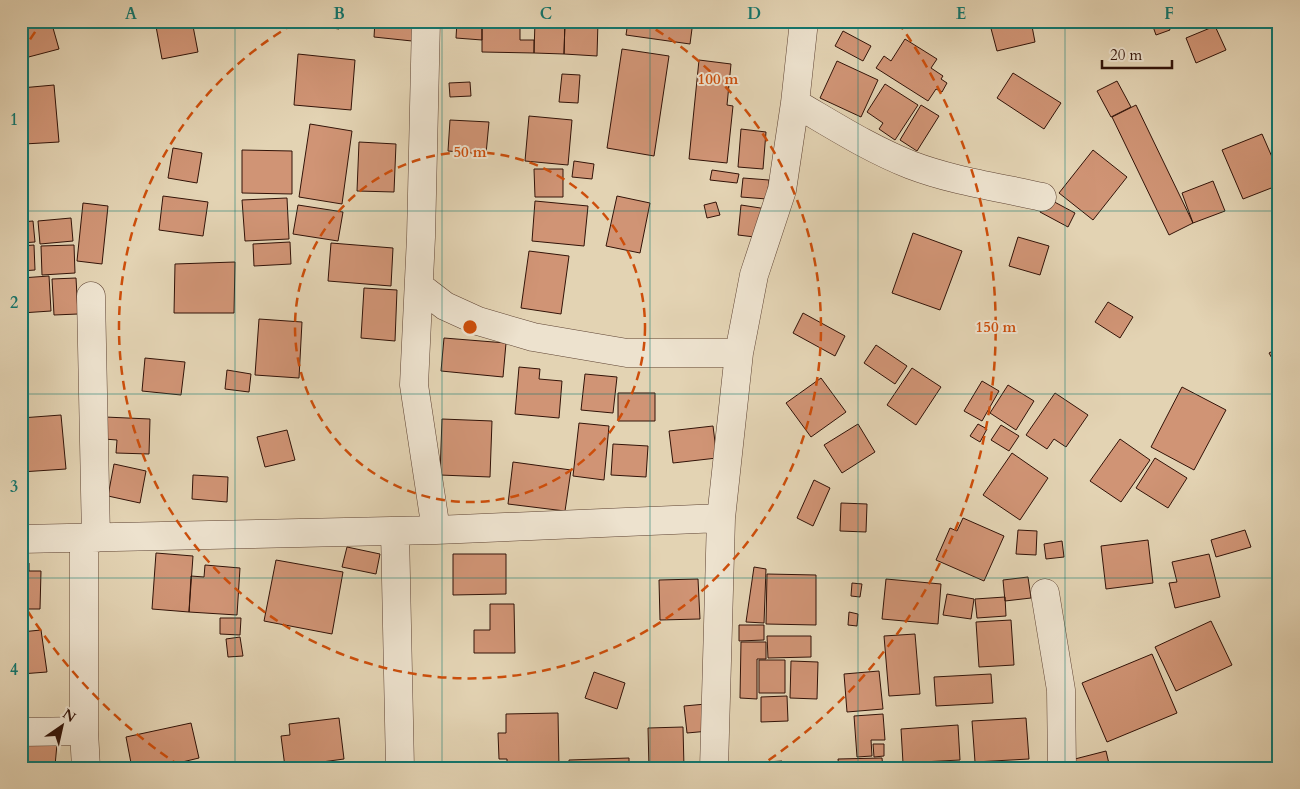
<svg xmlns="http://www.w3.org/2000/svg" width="1300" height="789" viewBox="0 0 1300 789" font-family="Cardo,serif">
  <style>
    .building { fill: #d09475; stroke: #321308 }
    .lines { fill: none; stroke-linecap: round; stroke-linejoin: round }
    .minor-casing { stroke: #5e4333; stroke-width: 29 }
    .minor { stroke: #ede2ce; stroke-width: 28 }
    .grid { fill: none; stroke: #0f766e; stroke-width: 1; stroke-opacity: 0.55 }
    .ring { fill: none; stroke: #cd4e0b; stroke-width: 2.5; stroke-dasharray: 9 6 }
    .centre { fill: #cd4e0b; stroke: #ede2ce; stroke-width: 2.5 }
    .ring-label { font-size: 15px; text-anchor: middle; font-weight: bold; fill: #cd4e0b; stroke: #ede2ce; stroke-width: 4; stroke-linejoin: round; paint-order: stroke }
    .neatline { fill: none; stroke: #0f766e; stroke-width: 2 }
    .grid-label { font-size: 16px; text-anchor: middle; font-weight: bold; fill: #0f766e }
  </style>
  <rect width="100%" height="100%" fill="#e3d3b3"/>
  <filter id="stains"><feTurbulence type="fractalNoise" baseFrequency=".004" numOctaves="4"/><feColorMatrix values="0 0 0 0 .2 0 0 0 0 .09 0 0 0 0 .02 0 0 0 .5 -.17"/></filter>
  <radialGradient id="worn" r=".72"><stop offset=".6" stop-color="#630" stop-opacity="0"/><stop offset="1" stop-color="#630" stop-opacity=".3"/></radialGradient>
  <path class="building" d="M21 21H51L59 49 21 59Z
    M155 21H192L198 52 162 59Z
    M326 21H340L339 29 325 27Z
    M375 21H415L412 41 374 37Z
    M457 21H482V40L456 38Z
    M482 21H520V40H534V53L482 52Z
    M535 21H565L564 54 534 53Z
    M565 21H598L597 56 564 54Z
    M628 21H693L690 44 626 35Z
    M989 21H1031L1035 42 997 51Z
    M1151 21H1167L1170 30 1156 35Z
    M1215 26 1226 50 1196 63 1186 38Z
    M843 31 871 46 863 61 835 46Z
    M905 39 937 59 931 68 943 76 941 79 947 83 942 92 936 89 928 101 876 68 884 56 891 61Z
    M622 49 669 56 654 156 607 148Z
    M298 54 355 60 351 110 294 105Z
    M699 60 731 64 727 105 733 106 727 163 689 159Z
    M837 61 878 80 861 117 820 98Z
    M1013 73 1061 103 1044 129 997 98Z
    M562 74 580 75 578 103 559 102Z
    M1117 81 1131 107 1111 117 1097 91Z
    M470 82 471 96 450 97 449 83Z
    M885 84 918 105 895 140 879 129 883 123 867 112Z
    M54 85 59 142 24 144 21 130V88Z
    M921 105 939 116 917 151 900 140Z
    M1136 105 1193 223 1169 235 1112 117Z
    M529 116 572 120 568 165 525 161Z
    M450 120 489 122 486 154 448 151Z
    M310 124 352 131 342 204 299 197Z
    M741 129 766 132 763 169 738 167Z
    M1262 134 1279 173V185L1243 199 1222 150Z
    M359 142 396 144 394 192 357 191Z
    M173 148 202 153 197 183 168 178Z
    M242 150 292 151V194L242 193Z
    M1093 150 1127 177 1093 220 1059 193Z
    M574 161 594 164 592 179 572 177Z
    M534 169H563V197H535Z
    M712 170 739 174 737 183 710 180Z
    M743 178 769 180 767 199 741 197Z
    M1213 181 1225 211 1193 223 1182 193Z
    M163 196 208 202 203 236 159 230Z
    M617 196 650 203 640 253 606 246Z
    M287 198 289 239 245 241 242 200Z
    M1047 198 1075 213 1068 227 1040 212Z
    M535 201 588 206 584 246 532 241Z
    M716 202 720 215 707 218 704 205Z
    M83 203 108 206 102 264 77 261Z
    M298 205 343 212 338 241 293 234Z
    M741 205 767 209 763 238 738 235Z
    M71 218 73 241 40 244 38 221Z
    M33 221 35 242 21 243V222Z
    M913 233 962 251 940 310 892 293Z
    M1018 237 1049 246 1040 275 1009 266Z
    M290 242 291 264 254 266 253 244Z
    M331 243 393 248 391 286 328 281Z
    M34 245 35 270 21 271V246Z
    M74 245 75 273 42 275 41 246Z
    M529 251 569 256 561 314 521 308Z
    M235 262 234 313H174L175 264Z
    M49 276 51 311 21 313V278Z
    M76 278 78 314 54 315 52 279Z
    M364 288 397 290 395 341 361 338Z
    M1108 302 1133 317 1120 338 1095 322Z
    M803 313 845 336 835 356 793 333Z
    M259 319 302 322 299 378 255 375Z
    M444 338 506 343 503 377 441 371Z
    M876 345 907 366 895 384 864 363Z
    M1279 348V371L1269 353Z
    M145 358 185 362 181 395 142 391Z
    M519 367 540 369 539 379 562 381 559 418 515 414Z
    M912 368 941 387 916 425 887 405Z
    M227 370 251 374 249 392 225 389Z
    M585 374 617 377 613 413 581 410Z
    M821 378 846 412 811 437 786 403Z
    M982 381 999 391 982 421 964 411Z
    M1008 385 1034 401 1016 430 990 413Z
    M1182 387 1226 410 1194 470 1151 447Z
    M618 393H655V421H618Z
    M1055 393 1088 415 1066 447 1054 439 1047 449 1026 435Z
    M61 415 66 469 21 472V418Z
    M105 417 150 419 149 454 116 453 117 440 104 439Z
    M442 419 492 421 490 477 440 475Z
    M579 423 609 426 604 480 573 476Z
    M858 424 875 452 842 473 824 445Z
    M978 424 987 429 980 442 970 436Z
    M1001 425 1019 436 1009 451 991 440Z
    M713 426 717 458 673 463 669 431Z
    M287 430 295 460 265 467 257 437Z
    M1120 439 1150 460 1121 502 1090 481Z
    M613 444 648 446 646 477 611 475Z
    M1012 453 1048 478 1020 520 983 495Z
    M1155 458 1187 478 1168 508 1136 488Z
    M513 462 571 470 565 511 508 504Z
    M114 464 146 471 140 503 108 496Z
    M193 475 228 477 227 502 192 499Z
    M814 480 830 488 813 526 797 518Z
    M841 503 867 504 866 532 840 531Z
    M963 518 1004 536 984 581 936 560 950 528 957 531Z
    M1018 530 1037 531 1036 555 1016 554Z
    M1245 530 1251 547 1216 557 1211 540Z
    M1148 540 1153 583 1106 589 1101 546Z
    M1062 541 1064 557 1046 559 1044 544Z
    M347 547 380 554 376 574 342 567Z
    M156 553 193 556 189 612 152 609Z
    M453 554H506V594L453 595Z
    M1209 554 1220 597 1175 608 1169 583 1177 582 1172 562Z
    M276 560 343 572 332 634 264 621Z
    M21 563H29V571H41L40 609H21Z
    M205 565 240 568 237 615 189 612 191 576 204 577Z
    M754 567 766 569 764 623 746 622Z
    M767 574 816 575V625L766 624Z
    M1028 577 1031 598 1005 601 1003 580Z
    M698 579 700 619 660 620 659 580Z
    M886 579 941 584 938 624 882 619Z
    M852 583 862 584 860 597 851 596Z
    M947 594 974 599 971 619 943 615Z
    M1005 597 1006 616 977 618 975 599Z
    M490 604H514L515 653H474V630H490Z
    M849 612 858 614 857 626 848 625Z
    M220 618H241L240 635 220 634Z
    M1011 620 1014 665 979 667 976 622Z
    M1211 621 1232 665 1176 691 1155 647Z
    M739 625H764V640L739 641Z
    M41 630 47 672 21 674V632Z
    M915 634 920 694 889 696 884 636Z
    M767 636H811V657L768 658Z
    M240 637 243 656 228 657 226 639Z
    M741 642H766V659H757V699L740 698Z
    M1152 654 1177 713 1107 742 1082 683Z
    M759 660H785V693H759Z
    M791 661 818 662 817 699 790 698Z
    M879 671 883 709 847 712 844 674Z
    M594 672 625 683 617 709 585 698Z
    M991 674 993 703 936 706 934 677Z
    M787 696 788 721 761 722V697Z
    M706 704 709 731 687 733 684 706Z
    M558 713 559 768H507V759H499L498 733H506V714Z
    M883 714 885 740H871L872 756 857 757 854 716Z
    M339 718 344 759 285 767 281 736 290 735 289 724Z
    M1026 718 1029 759 975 762 972 721Z
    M191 723 199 758 178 763 179 768H132L126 737Z
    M958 725 960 760 903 763 901 729Z
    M683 727 684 768H649L648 728Z
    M24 741 57 744 55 766 62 768H21Z
    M873 744H884V756L874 757Z
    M1106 751 1110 768H1073L1071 760Z
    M629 758V768H569V760Z
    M882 758 883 768H839L838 759Z
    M782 761 783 768H751V763Z"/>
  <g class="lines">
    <defs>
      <path id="minor" d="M426 21 421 237 414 385 436 530
        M795 103C833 125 870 149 911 165 953 181 998 187 1042 197
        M419 286 445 306 478 321 533 337 627 353H739
        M91 296 96 538
        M395 531 400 768
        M84 538V731L86 768
        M21 539 436 530 721 518
        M1045 593 1061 690 1062 768
        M21 732 84 731
        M714 768 721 518 739 353 754 275 782 190 795 103 804 21"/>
    </defs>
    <use href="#minor" class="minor-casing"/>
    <use href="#minor" class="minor"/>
  </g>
  <path class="grid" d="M235 21V768M442 21V768M650 21V768M858 21V768M1065 21V768M21 211H1279M21 394H1279M21 578H1279"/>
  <g class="ring">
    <circle cx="470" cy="327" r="175"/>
    <path d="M643 22A351 351 0 1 1 297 22"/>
    <path d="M180 766A526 526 0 0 1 22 602M22 52A526 526 0 0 1 42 22M898 22A526 526 0 0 1 760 766"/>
  </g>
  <circle cx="470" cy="327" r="8" class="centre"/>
  <g class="ring-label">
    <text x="718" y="84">100 m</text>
    <text x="470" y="157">50 m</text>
    <text x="996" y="332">150 m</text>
  </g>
  <rect width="1300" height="789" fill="none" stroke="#e3d3b3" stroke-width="55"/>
  <g transform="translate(62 726) rotate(34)" stroke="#ede2ce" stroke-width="4" paint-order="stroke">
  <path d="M0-4L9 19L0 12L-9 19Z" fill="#321308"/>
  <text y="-8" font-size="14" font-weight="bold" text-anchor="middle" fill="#321308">N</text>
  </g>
  <path d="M1102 60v8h70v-8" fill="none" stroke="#321308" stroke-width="2.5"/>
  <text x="1110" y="60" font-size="15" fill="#321308" stroke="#ede2ce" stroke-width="4" paint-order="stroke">20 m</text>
  <rect x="28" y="28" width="1244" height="734" class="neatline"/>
  <g class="grid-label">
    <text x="131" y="19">A</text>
    <text x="339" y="19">B</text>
    <text x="546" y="19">C</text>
    <text x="754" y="19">D</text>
    <text x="961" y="19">E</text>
    <text x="1169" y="19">F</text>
    <text x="14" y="125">1</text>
    <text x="14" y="308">2</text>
    <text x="14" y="492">3</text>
    <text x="14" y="675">4</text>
  </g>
  <rect width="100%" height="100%" filter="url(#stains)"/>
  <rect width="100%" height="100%" fill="url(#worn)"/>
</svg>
